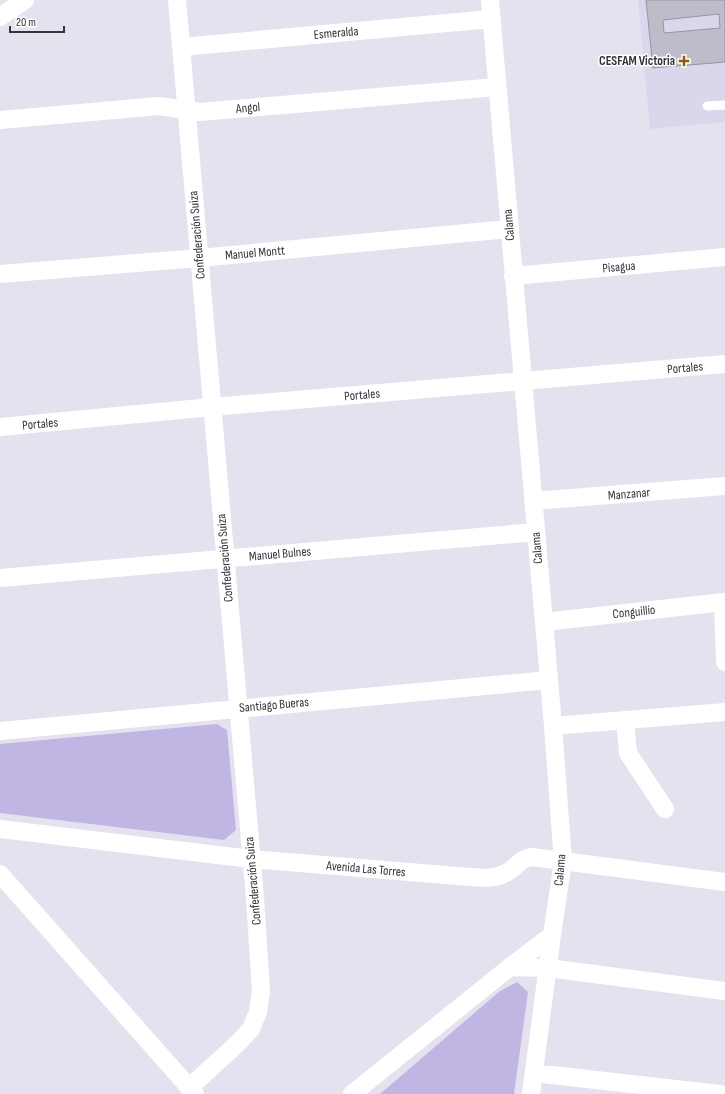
<svg xmlns="http://www.w3.org/2000/svg" width="725" height="1094" viewBox="0 0 725 1094" font-family="'Sofia Sans Condensed',sans-serif">
  <style>
    .built { fill: #dad6eb }
    .green { fill: #c0b5e3 }
    .building { fill: #bfbcca; stroke: #9895a2; fill-rule: evenodd }
    .lines { fill: none; stroke-linecap: round; stroke-linejoin: round }
    .lane { stroke: #fff; stroke-width: 9 }
    .street { stroke: #fff; stroke-width: 18 }
    .poi-dot { fill: #935b15; stroke: #fff; stroke-width: 1.5 }
    .labels { text-anchor: middle; dominant-baseline: central; stroke-width: 3; stroke-linejoin: round; paint-order: stroke }
    .street-label { font-size: 13px; fill: #343338; stroke: #fff }
    .poi-label { font-size: 13px; font-weight: bold; fill: #343338; stroke: #fff; text-anchor: end }
  </style>
  <rect width="100%" height="100%" fill="#e5e2f0"/>
  <path class="built" d="M638 0H725V122L650 129Z"/>
  <path class="green" d="M217 724 227 730 236 830 224 840 0 813V744Z
    M517 982 528 992 514 1094H380L500 991Z"/>
  <path class="building" d="M646 0H725V62L653 68ZM719 14 720 28 664 33 663 20Z"/>
  <g class="lines">
    <path class="lane" d="M707 106 725 105"/>
    <path class="street" d="M177 0 255 898 261 991 258 1012 251 1029 237 1044 189 1088
      M490 0 553 726 563 861 552 935 531 1094
      M0 17 25 0
      M181 47 491 19
      M0 120 159 106 199 112 497 87
      M0 274 199 258 509 229
      M513 276 725 257
      M0 427 212 407 725 364
      M533 501 725 486
      M0 578 536 532
      M723 603 725 662
      M544 622 725 602
      M625 720 628 753 665 809
      M553 726 725 712
      M0 731 549 680
      M0 829 251 859 470 877C482 878 495 879 506 873 518 867 518 859 532 857L725 882
      M0 874 195 1094
      M510 967 548 968 725 991
      M534 1073 720 1094
      M352 1094 510 967 552 935"/>
  </g>
  <path class="poi-dot" d="M682 55h4v4h4v4h-4v4h-4v-4h-4v-4h4z"/>
  <g class="labels">
    <g class="street-label">
      <text transform="translate(336 33) rotate(-5)">Esmeralda</text>
      <text transform="translate(248 108) rotate(-5)">Angol</text>
      <text transform="translate(509 225) rotate(-95)">Calama</text>
      <text transform="translate(197 235) rotate(-95)">Confederación Suiza</text>
      <text transform="translate(255 253) rotate(-5)">Manuel Montt</text>
      <text transform="translate(619 267) rotate(-5)">Pisagua</text>
      <text transform="translate(685 368) rotate(-5)">Portales</text>
      <text transform="translate(362 395) rotate(-5)">Portales</text>
      <text transform="translate(40 424) rotate(-5)">Portales</text>
      <text transform="translate(629 494) rotate(-5)">Manzanar</text>
      <text transform="translate(537 548) rotate(-95)">Calama</text>
      <text transform="translate(280 554) rotate(-5)">Manuel Bulnes</text>
      <text transform="translate(225 558) rotate(-95)">Confederación Suiza</text>
      <text transform="translate(634 612) rotate(-6)">Conguillío</text>
      <text transform="translate(274 705) rotate(-5)">Santiago Bueras</text>
      <text transform="translate(366 869) rotate(5)">Avenida Las Torres</text>
      <text transform="translate(560 870) rotate(-85)">Calama</text>
      <text transform="translate(253 881) rotate(-95)">Confederación Suiza</text>
    </g>
    <g class="poi-label">
      <text x="675" y="61">CESFAM Victoria</text>
    </g>
  </g>
  <path d="M10 26v6h54v-6" fill="none" stroke="#343338" stroke-width="2"/>
  <text x="16" y="26" font-size="12" fill="#343338" stroke="#ffffff" stroke-width="3" paint-order="stroke">20 m</text>
</svg>
